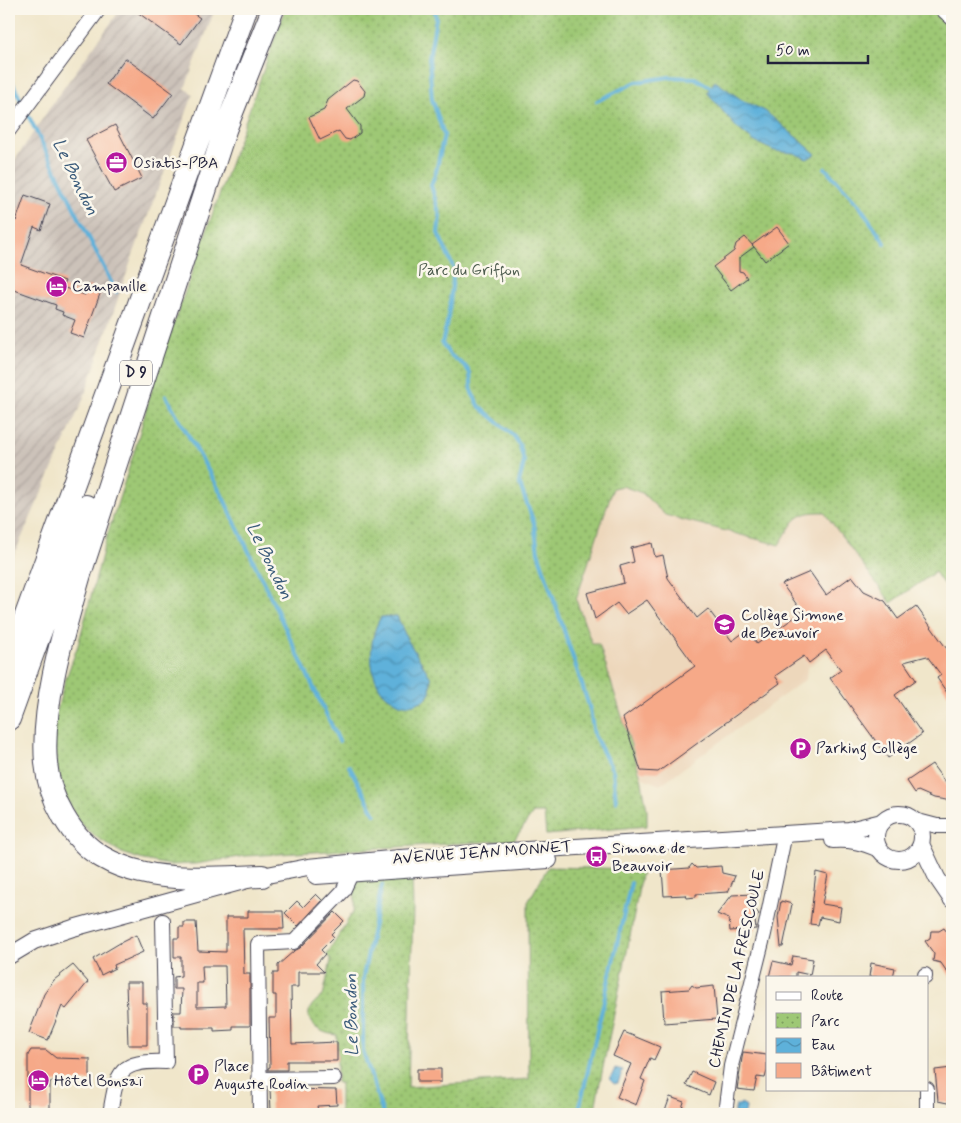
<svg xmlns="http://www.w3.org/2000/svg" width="961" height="1123" viewBox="0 0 961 1123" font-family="Mynerve,sans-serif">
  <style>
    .built { fill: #edd7bb }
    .industrial { fill: url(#industrial-furrows) }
    .park { fill: url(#park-dots); stroke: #607558 }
    .water { fill: url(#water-waves); stroke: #406a8a }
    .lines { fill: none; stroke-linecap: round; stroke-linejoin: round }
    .stream { stroke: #5eb1da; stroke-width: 4 }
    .building { fill: #f6a988; fill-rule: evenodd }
    .minor-casing { stroke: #413f50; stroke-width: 16 }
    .tertiary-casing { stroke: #413f50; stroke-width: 18 }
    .trunk-casing { stroke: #413f50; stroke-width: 24 }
    .minor { stroke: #fff; stroke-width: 14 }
    .tertiary { stroke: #fff; stroke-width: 16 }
    .trunk { stroke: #fff; stroke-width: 22 }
    .labels { text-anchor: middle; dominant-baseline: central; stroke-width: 5; stroke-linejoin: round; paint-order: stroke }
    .shield { fill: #fbf7ec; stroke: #636270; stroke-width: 1 }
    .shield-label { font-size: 15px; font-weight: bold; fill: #22223b }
    .poi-label { font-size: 16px; fill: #22223b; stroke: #fbf7ec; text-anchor: start }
    .park-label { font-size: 16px; fill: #4d5c4f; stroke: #fbf7ec }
    .street-label { font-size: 16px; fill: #22223b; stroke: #fbf7ec }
    .water-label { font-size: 18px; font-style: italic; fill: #3a5b7b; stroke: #fbf7ec }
  </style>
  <defs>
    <pattern id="industrial-furrows" width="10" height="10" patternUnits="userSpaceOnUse" patternTransform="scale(1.25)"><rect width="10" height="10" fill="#ccc2b9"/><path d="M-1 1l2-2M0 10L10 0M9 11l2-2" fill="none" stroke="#afa6a0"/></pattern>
    <pattern id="park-dots" width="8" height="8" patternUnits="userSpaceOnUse" patternTransform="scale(1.25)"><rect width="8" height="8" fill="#9ec875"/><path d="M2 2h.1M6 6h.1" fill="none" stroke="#80a261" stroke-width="1.8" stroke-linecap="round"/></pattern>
    <pattern id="water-waves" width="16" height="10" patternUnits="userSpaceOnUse" patternTransform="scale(1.25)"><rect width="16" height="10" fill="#5eb1da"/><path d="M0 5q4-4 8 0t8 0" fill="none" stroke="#4d90b2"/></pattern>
  </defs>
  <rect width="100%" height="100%" fill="#fbf7ec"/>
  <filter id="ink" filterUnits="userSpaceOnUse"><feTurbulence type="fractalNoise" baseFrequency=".02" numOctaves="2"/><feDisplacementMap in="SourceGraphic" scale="10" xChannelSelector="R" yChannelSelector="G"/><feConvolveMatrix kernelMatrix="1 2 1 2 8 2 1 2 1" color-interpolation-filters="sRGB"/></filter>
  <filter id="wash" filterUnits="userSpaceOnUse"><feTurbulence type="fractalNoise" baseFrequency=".0096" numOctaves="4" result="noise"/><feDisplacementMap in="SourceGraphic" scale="20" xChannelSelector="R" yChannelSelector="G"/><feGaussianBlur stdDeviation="1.12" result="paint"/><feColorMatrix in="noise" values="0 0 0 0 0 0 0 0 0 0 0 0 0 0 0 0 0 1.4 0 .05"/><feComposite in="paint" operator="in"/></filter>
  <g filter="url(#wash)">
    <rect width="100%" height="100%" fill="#f0e6ca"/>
    <path class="built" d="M622 486 642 493 665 515 797 517 809 511 824 512 891 605 807 668 806 679 660 785 641 777 599 644H592L576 600 613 488Z"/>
    <path class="industrial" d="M121 9H215L185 88 193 95 133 255 83 400 9 566V169L55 100Z"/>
    <path class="park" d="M285 9H775L781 16 788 17 795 9H933L952 26V597L935 572 891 603 824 512C795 511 794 522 779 545L665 515 642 493 622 486 613 488 576 600 592 644H599L641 777 647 810V826L546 835 544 813H533L514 840 246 856 195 864 168 865 140 859 122 853 93 835 78 821 68 802 57 768 53 732 57 710 64 684 78 645 107 536 135 449 157 371Z
      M548 867 642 869C629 951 609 1032 594 1114H340V1083H337V1035C311 1033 296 1012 323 996L331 960 327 955 354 910 355 880 412 877 413 908 408 1087 529 1079 528 902Z"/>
    <path class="water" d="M715 81 742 100 765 111 816 154 807 159 794 153 775 151 755 142 736 127 707 92Z
      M397 616 407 639 431 678 430 693 426 699C420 702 411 706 404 705 400 705 396 702 393 700 366 687 367 638 381 617Z
      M615 1068 623 1070 618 1083 614 1084 610 1080Z
      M742 1103 746 1107 745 1114H734L736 1105H738Z"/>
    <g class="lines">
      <path class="stream" d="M435 9 436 18 429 58 432 99 444 135 436 172 431 185 440 216 438 233 454 269 448 319 442 343 449 354 465 366 470 373 472 393 480 407 514 436 520 446 524 462 519 482 534 523 538 552 590 709 594 735 613 771 616 801
        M9 75 23 105
        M597 101 636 82 669 77 695 78 715 90
        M26 111 116 292
        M825 168 859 205 885 243
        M166 396 222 495 339 741
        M349 766 375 814
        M382 885 363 977V1051L383 1114
        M578 1114 631 883"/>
    </g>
    <g id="blocks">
      <path class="building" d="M133 9H187L200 18 181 44Z
        M125 58 173 93 153 119 106 84Z
        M353 80 357 81 365 91 364 96 347 109 360 126V133L350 140 345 139 339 131 320 140 309 117 324 110 328 100Z
        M115 125 142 178 114 192 86 140Z
        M25 195 50 204 41 230 34 227 21 265 65 281 62 287 85 295 88 286 101 291 84 338 70 333 75 320 62 315 63 312 55 309 56 305 9 288V218L16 221Z
        M777 227 789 243 765 261 754 247 739 258V271L743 272 747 278 731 290 713 267 734 251 736 244 745 237 754 247 752 245Z
        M652 543 655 557 663 555 668 578 697 618 708 609 732 641 747 630 757 644 802 612 782 584 810 572 826 595 852 576 864 591 885 601 898 619 916 606 952 656V700L937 678 941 675 927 656 904 662 916 680 895 695 922 734 888 758 830 678 841 670 826 650 809 663 804 656 775 676 780 683 658 772 641 771 623 718 695 666 647 600 626 614 617 603 595 619 587 593 624 583 620 566 634 562 631 548Z
        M932 764 952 792V801L934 798 918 791 915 793 907 781Z
        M692 864 696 868 721 866 722 873 735 876 728 892 696 894V897L687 898 686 895 664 896 662 870 689 868Z
        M816 872 828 875 822 904 841 907 839 921 820 917 818 925 810 924Z
        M316 894 322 900 298 926 285 913 297 901 303 907Z
        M754 894 755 909 759 914 755 920 756 929 730 931 729 919 717 914 732 895Z
        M781 901 792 904 783 947H781L778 917Z
        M248 911H283L284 929H243L244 974H250V1026H233V1030L214 1031V1028H181V1026H174V1012H181L182 989H174V977L181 976V957H174V938H179V927H184V922H196L198 951 226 952V917H248ZM202 966H225L226 1006 197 1007V983H203Z
        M335 912 344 921 331 934 334 937 321 950 325 954 316 964 324 972H298V987H291L292 1044 337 1042V1061H287V1070H268V1068L270 1067 269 1018H276V995H273V973H278V965L294 951 300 948Z
        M944 928 952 939V979L941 963 933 961 934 954 925 941 930 938 931 931H939Z
        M136 935 143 952 114 965 115 968 101 975 93 959 120 943Z
        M793 956 813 959 810 975 796 972V977H769L773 961 791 965Z
        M871 963 895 968 893 977H869Z
        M73 965 88 982 66 1009 62 1006 48 1040 29 1033 44 994 54 980Z
        M126 982H142V1003H147V1045H128Z
        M692 985 696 988 714 986 717 1019 664 1023 662 991 689 989Z
        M624 1032 660 1047 654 1060 650 1058 641 1079 645 1081 636 1105 617 1097 631 1064 613 1056Z
        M31 1050H46L56 1058 90 1059V1081L50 1082V1108L46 1112H30V1109L28 1106V1055Z
        M743 1052 767 1055V1071L765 1078 757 1077 754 1091 737 1089Z
        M952 1068V1104L938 1101 935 1070Z
        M417 1069H441V1082H417Z
        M692 1072 714 1082 709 1095 686 1085Z
        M288 1087V1089L336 1090 337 1105 317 1106 318 1111 271 1113 270 1088Z
        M670 1097 684 1102 680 1114H664Z"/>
    </g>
  </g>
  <g filter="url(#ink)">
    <use href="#blocks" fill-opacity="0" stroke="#413f50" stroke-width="1"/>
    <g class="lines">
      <defs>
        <path id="minor" d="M942 9 952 18
          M9 130 99 9
          M914 820 937 826H952
          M925 975V977
          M259 1079 334 1078
          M927 1089V1114
          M110 1114C117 1072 118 1060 166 1062L163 921
          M260 1114 258 944 294 942 343 891 351 874
          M725 1114 731 1066 764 934 785 833"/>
        <path id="tertiary" d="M876 837a23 23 0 1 1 46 0a23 23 0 1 1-46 0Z
          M833 840C852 839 862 842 879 849
          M921 844 937 878 952 900
          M316 876 549 860
          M9 956 34 941 73 928 262 876 308 867 400 858 849 830 882 822"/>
        <path id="trunk" d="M226 127 80 574C64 630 41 705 46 763 49 798 71 839 102 857 114 864 128 869 141 872 174 881 226 877 262 876
          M221 140 273 9
          M9 662 246 9
          M9 719 86 506"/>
      </defs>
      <use href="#minor" class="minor-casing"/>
      <use href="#tertiary" class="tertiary-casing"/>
      <use href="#trunk" class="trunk-casing"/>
      <use href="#minor" class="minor"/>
      <use href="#tertiary" class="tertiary"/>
      <use href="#trunk" class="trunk"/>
    </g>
  </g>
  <defs>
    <symbol id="office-disc" viewBox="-11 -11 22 22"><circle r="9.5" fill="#b5179e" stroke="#fbf7ec"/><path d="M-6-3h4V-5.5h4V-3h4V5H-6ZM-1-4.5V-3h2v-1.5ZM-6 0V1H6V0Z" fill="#fff"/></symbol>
    <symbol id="hotel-disc" viewBox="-11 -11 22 22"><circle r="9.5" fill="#b5179e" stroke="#fbf7ec"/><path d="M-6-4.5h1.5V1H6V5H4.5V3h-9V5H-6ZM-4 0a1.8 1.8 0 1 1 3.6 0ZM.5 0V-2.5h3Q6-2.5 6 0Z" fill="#fff"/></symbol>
    <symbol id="school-disc" viewBox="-11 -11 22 22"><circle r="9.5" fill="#b5179e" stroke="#fbf7ec"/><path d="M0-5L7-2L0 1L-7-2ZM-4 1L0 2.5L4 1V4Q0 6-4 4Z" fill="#fff"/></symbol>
    <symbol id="parking-disc" viewBox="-11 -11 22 22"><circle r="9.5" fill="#b5179e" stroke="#fbf7ec"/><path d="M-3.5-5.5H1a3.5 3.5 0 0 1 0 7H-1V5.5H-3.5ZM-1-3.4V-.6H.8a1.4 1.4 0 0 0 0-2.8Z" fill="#fff"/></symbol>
    <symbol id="bus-disc" viewBox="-11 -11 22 22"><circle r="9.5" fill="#b5179e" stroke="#fbf7ec"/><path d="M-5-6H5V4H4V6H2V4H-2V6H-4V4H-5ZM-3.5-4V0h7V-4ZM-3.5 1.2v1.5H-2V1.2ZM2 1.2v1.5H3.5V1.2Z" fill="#fff"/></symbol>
  </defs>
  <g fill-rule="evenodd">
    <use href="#office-disc" x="104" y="150" width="25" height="25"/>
    <use href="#hotel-disc" x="44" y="274" width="25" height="25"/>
    <use href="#school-disc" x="712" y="612" width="25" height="25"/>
    <use href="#parking-disc" x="788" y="736" width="25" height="25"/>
    <use href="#bus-disc" x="584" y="844" width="25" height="25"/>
    <use href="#parking-disc" x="186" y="1062" width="25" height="25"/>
    <use href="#hotel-disc" x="26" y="1068" width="25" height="25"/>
  </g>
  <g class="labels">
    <rect class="shield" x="120" y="360.5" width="32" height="25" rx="4"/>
    <g class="shield-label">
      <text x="136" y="373">D 9</text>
    </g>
    <g class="poi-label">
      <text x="133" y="163">Osiatis-PBA</text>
      <text x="72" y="286">Campanille</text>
      <text x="741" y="615">Collège Simone<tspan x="741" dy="18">de Beauvoir</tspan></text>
      <text x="816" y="748">Parking Collège</text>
      <text x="612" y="848">Simone de<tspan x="612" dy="18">Beauvoir</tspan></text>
      <text x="214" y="1066">Place<tspan x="214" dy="18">Auguste Rodin</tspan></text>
      <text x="54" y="1081">Hôtel Bonsaï</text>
    </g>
    <g class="park-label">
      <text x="469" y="270">Parc du Griffon</text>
    </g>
    <g class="street-label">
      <text transform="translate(482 853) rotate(-4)">AVENUE JEAN MONNET</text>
      <text transform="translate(737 969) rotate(-77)">CHEMIN DE LA FRESCOULE</text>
    </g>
    <g class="water-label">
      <text transform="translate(75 177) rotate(64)">Le Bondon</text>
      <text transform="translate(269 561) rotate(64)">Le Bondon</text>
      <text transform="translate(352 1015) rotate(-91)">Le Bondon</text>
    </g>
  </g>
  <rect width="961" height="1123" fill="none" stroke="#fbf7ec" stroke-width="30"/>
  <rect x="766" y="976" width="162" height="115" fill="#fbf7ec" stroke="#a4a2a5"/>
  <rect x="776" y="992" width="25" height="8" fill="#ffffff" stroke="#a4a2a5"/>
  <text x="811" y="1000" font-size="15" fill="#22223b">Route</text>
  <rect x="776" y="1013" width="25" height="15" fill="url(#park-dots)" stroke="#a4a2a5"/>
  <text x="811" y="1026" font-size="15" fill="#22223b">Parc</text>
  <rect x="776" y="1038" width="25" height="15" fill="url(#water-waves)" stroke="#a4a2a5"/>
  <text x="811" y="1050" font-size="15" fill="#22223b">Eau</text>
  <rect x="776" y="1063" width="25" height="15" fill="#f6a988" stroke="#a4a2a5"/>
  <text x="811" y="1076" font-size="15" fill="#22223b">Bâtiment</text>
  <path d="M768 55v8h100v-8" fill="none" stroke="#22223b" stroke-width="2.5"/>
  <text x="776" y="55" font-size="15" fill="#22223b" stroke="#fbf7ec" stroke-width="4" paint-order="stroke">50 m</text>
</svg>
